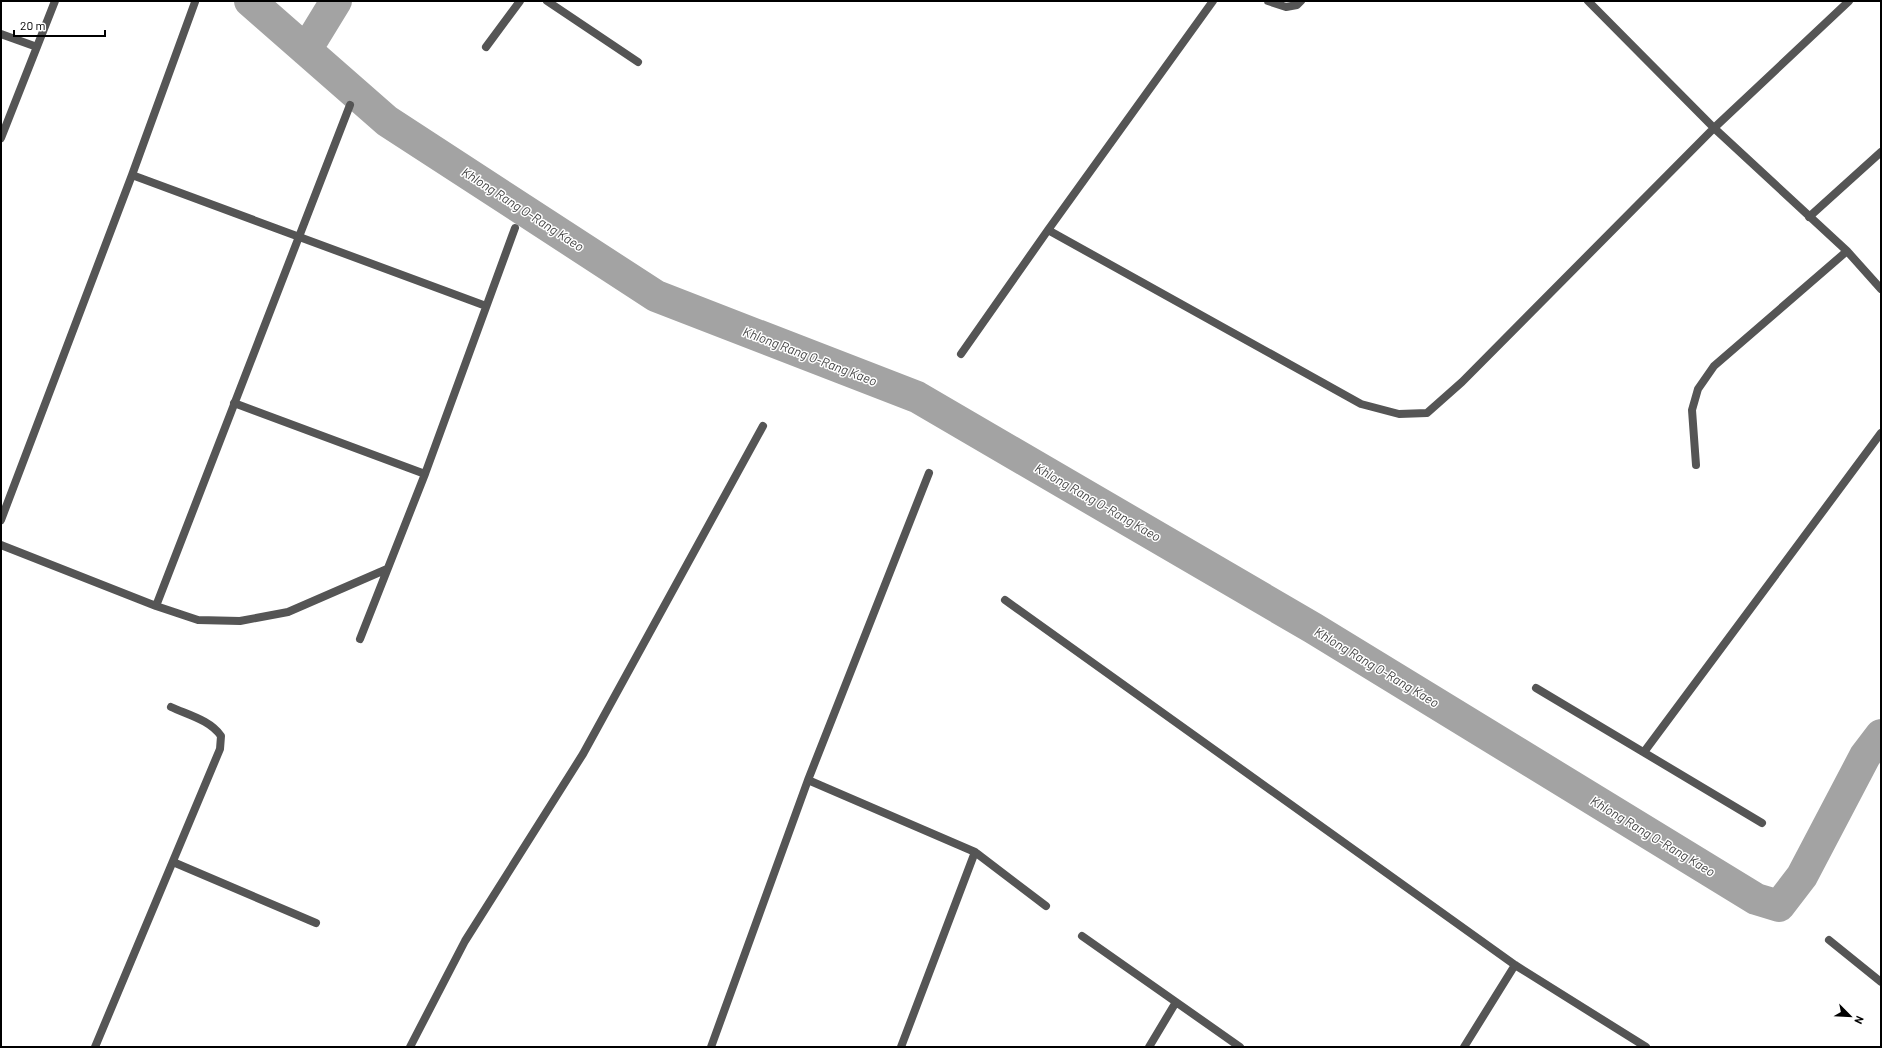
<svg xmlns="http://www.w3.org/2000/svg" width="1882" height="1048" viewBox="0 0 1882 1048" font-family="Barlow,sans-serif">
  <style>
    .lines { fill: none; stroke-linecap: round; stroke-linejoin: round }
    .canal { stroke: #a3a3a3; stroke-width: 32 }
    .lane { stroke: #555; stroke-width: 8 }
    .street { stroke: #555; stroke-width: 8 }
    .labels { text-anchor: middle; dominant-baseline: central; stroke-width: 3; stroke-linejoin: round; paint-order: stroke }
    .water-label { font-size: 13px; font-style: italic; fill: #444; stroke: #fff }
  </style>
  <rect width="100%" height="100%" fill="#fff"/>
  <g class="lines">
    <path class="canal" d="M250 1 387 121 656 296 917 397 1313 628 1756 899 1779 906 1802 876 1865 756 1881 735
      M306 50 336 1"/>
    <path class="lane" d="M1268 1 1286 7 1297 5 1301 1
      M1588 1 1714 128 1847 251 1881 289
      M1809 217 1881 152
      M1048 230 1361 404 1399 414 1427 413 1462 382 1714 128 1849 1
      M961 354 1048 230 1213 1
      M1696 465 1692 410 1698 389 1714 366 1847 251
      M1536 688 1762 823
      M1644 752 1881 433"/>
    <path class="street" d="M547 1 638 62
      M1 34 37 47
      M486 47 520 1
      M1 138 55 1
      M132 175 486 306
      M234 403 425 474
      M1 520 132 175 195 2
      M1 545 156 606 198 620 240 621 288 612 387 569
      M1005 600 1515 965 1646 1047
      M156 606 350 105
      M360 639 425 474 515 228
      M808 780 975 852 1046 906
      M173 862 316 923
      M1082 936 1240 1047
      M1829 940 1881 982
      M95 1047 220 749 221 736C210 720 188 715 171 707
      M410 1047 465 941 583 754 763 426
      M711 1047 808 780 929 473
      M901 1047 975 852
      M1149 1047 1176 1002
      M1464 1047 1515 965"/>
  </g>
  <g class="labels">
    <g class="water-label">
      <text transform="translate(523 209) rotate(33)">Khlong Rang O-Rang Kaeo</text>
      <text transform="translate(810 356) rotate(21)">Khlong Rang O-Rang Kaeo</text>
      <text transform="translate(1098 502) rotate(30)">Khlong Rang O-Rang Kaeo</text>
      <text transform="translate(1377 667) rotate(31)">Khlong Rang O-Rang Kaeo</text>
      <text transform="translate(1653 836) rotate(31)">Khlong Rang O-Rang Kaeo</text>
    </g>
  </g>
  <rect width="1882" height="1048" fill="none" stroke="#000000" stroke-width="4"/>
  <g transform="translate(1850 1016) rotate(114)" stroke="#ffffff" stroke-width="3" paint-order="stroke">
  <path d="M0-3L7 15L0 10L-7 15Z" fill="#000000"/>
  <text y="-6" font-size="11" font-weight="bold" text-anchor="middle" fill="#000000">N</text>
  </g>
  <path d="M14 30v6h91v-6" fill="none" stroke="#000000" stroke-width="2"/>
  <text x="20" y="30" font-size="12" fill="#000000" stroke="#ffffff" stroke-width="3" paint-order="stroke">20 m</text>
</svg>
